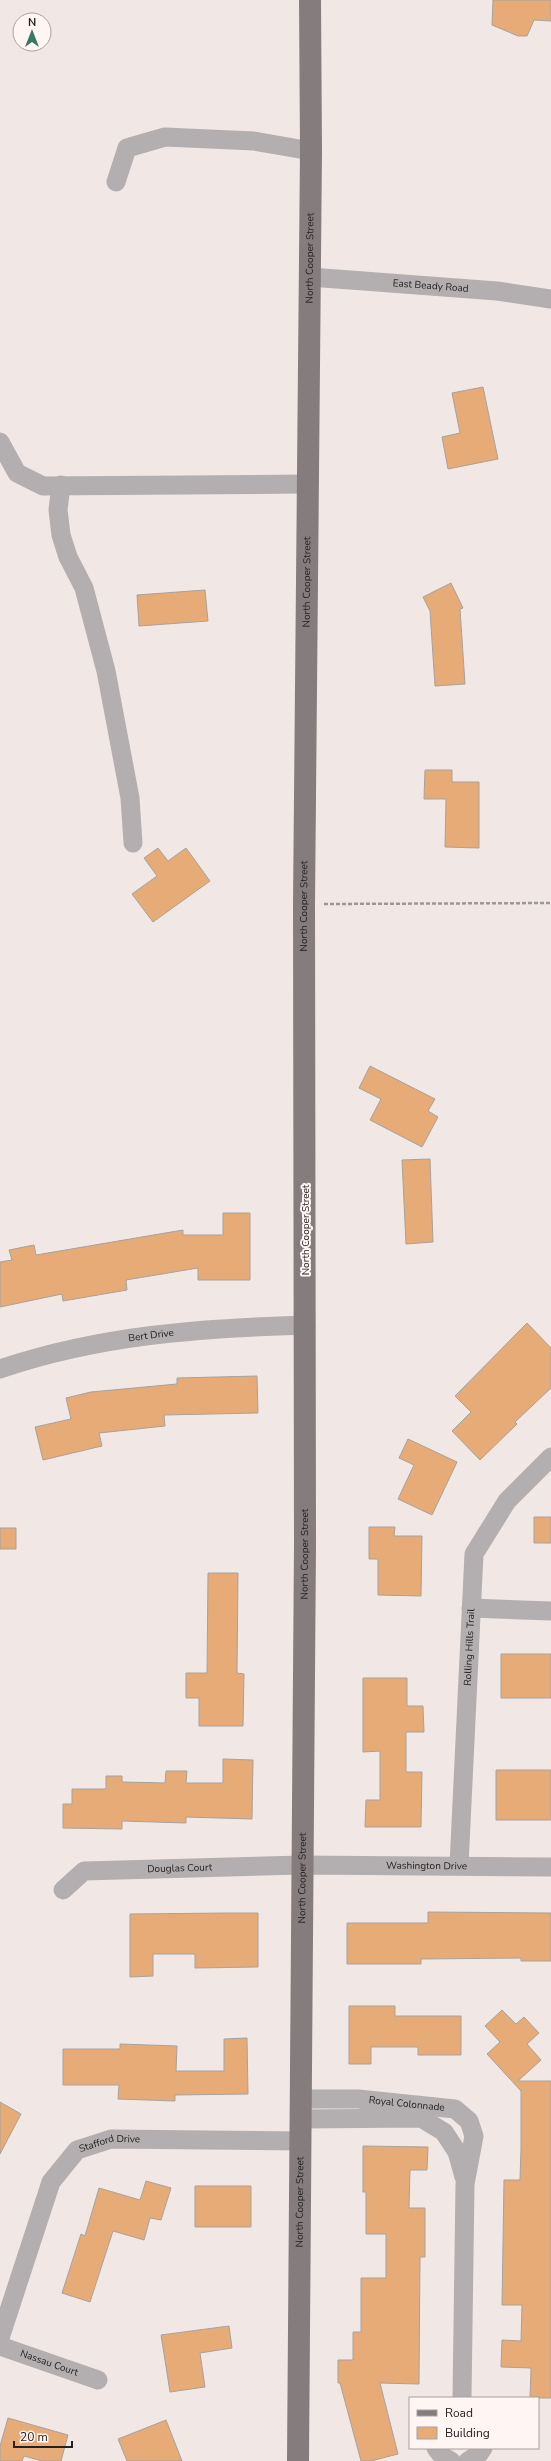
<svg xmlns="http://www.w3.org/2000/svg" width="551" height="2461" viewBox="0 0 551 2461" font-family="'Nunito Sans',sans-serif">
  <style>
    .building { fill: #e6ab77; stroke: #a8a29c }
    .lines { fill: none; stroke-linecap: round; stroke-linejoin: round }
    .path { stroke: #9e9796; stroke-width: 2.5; stroke-dasharray: 4 2; stroke-linecap: butt }
    .minor { stroke: #b3aeaf; stroke-width: 19 }
    .major { stroke: #847c7d; stroke-width: 22 }
    .labels { text-anchor: middle; dominant-baseline: central; stroke-width: 4; stroke-linejoin: round; paint-order: stroke }
    .street-label { font-size: 10px; fill: #252121; stroke: #fff5f3 }
  </style>
  <rect width="100%" height="100%" fill="#f1e8e6"/>
  <path class="building" d="M493 0H551V21L534 20 527 36H518L492 25Z
    M483 387 498 459 448 469 442 437 460 433 452 393Z
    M451 583 463 608 460 609 465 684 435 686 430 611 423 597Z
    M205 590 208 621 139 626 137 595Z
    M425 770H452V782H479V848L445 847 446 799H424Z
    M158 848 168 861 186 848 210 881 153 922 132 894 157 876 144 858Z
    M370 1066 435 1099 428 1111 438 1117 422 1147 370 1120 381 1099 359 1088Z
    M430 1159 433 1242 406 1244 402 1160Z
    M223 1213H250V1280H198V1268L126 1280 127 1290 63 1301 62 1294 0 1307V1262L12 1260 9 1250 34 1245 36 1255 183 1230V1235H223Z
    M527 1323 551 1348V1388L515 1422 517 1424 480 1460 452 1431 471 1412 455 1396Z
    M257 1376 258 1413 164 1415 165 1426 99 1433 102 1446 43 1460 35 1427 71 1419 66 1398 91 1392 177 1384V1378Z
    M408 1439 457 1462 432 1515 398 1499 414 1465 399 1458Z
    M534 1517H551V1543H534Z
    M369 1527H395L394 1536H422L421 1596 378 1595V1559H369Z
    M0 1528H16V1549H0Z
    M208 1573H238L237 1673 244 1674 243 1726H199V1698H186V1673H207Z
    M501 1654H551V1698H501Z
    M363 1678H407V1706H423L424 1732H406V1772H422L421 1827H365L366 1800H380V1751L363 1752Z
    M223 1759 253 1760 252 1819 186 1817V1823L122 1821V1829L63 1828V1804H72V1789H106V1776H122V1782L165 1783 166 1771H187L186 1783H223Z
    M496 1770H551V1820H496Z
    M428 1912 551 1913V1961H521V1958L421 1959V1964H347V1923H428Z
    M226 1913H258V1967L195 1968V1954H153V1976L130 1977V1914Z
    M349 2006H395V2016H461V2055H418V2047H371V2064H349Z
    M502 2010 516 2024 524 2017 539 2033 527 2044 541 2060 518 2081H551V2398H530L531 2368 501 2367 502 2340 521 2341 522 2305H502L504 2180H520L521 2149V2091L487 2054 500 2042 485 2026Z
    M247 2038 248 2094 175 2095V2101L118 2099 119 2085H63V2049H120V2044L177 2046 176 2071H224V2039Z
    M0 2102 21 2114 0 2154Z
    M363 2146 428 2147 427 2170H410L409 2208H425V2257H420L419 2384 380 2383 398 2454 371 2461H361L340 2383H338V2360H353V2332H361V2278H386V2234H366V2192H363Z
    M146 2181 171 2188 161 2220 150 2218 144 2240 113 2231 90 2302 62 2293 81 2234 85 2236 99 2188 140 2200Z
    M195 2186H251V2227H195Z
    M229 2326 232 2348 200 2353 205 2387 170 2392 161 2335Z
    M8 2418 68 2435 61 2461H42L24 2456 22 2461H0V2446Z
    M166 2420 182 2461H127L118 2439Z"/>
  <g class="lines">
    <path class="path" d="M324 904 551 903"/>
    <g class="minor">
      <path d="M116 182 127 148 165 137 254 141 311 151"/>
      <path id="s1" d="M310 277 497 291 551 299"/>
      <path d="M0 442 17 473 43 486 308 484"/>
      <path d="M61 485 58 510 61 535 68 557 84 588 106 671 130 798 133 843"/>
      <path id="s2" d="M0 1369C100 1335 202 1328 306 1325"/>
      <path d="M471 1608 551 1611"/>
      <path id="s3" d="M459 1865 474 1554 507 1501 551 1457"/>
      <path id="s4" d="M63 1890 84 1871 303 1865 551 1867"/>
      <path id="s5" d="M300 2099H358L455 2109 469 2121 474 2136 465 2184 462 2398"/>
      <path d="M301 2119 421 2118 444 2132 457 2152 464 2177"/>
      <path id="s6" d="M0 2338 51 2182 77 2150 111 2139 301 2141"/>
      <path id="s7" d="M0 2346 98 2380"/>
      <path d="M436 2448 442 2456 451 2461"/>
      <path d="M468 2461 479 2454 483 2448"/>
    </g>
    <path class="major" id="s8" d="M298 2461 305 1544 304 904 311 151 310 0"/>
  </g>
  <g class="labels">
    <g class="street-label">
      <text stroke="none"><textPath href="#s8" startOffset="2203">North Cooper Street</textPath></text>
      <text stroke="none"><textPath href="#s1" startOffset="121">East Beady Road</textPath></text>
      <text stroke="none"><textPath href="#s8" startOffset="1879">North Cooper Street</textPath></text>
      <text stroke="none"><textPath href="#s8" startOffset="1555">North Cooper Street</textPath></text>
      <text transform="translate(306 1230) rotate(-90)">North Cooper Street</text>
      <text stroke="none"><textPath href="#s2" startOffset="155">Bert Drive</textPath></text>
      <text stroke="none"><textPath href="#s8" startOffset="907">North Cooper Street</textPath></text>
      <text stroke="none"><textPath href="#s3" startOffset="218">Rolling Hills Trail</textPath></text>
      <text stroke="none"><textPath href="#s4" startOffset="371">Washington Drive</textPath></text>
      <text stroke="none"><textPath href="#s4" startOffset="124">Douglas Court</textPath></text>
      <text stroke="none"><textPath href="#s8" startOffset="583">North Cooper Street</textPath></text>
      <text stroke="none"><textPath href="#s5" startOffset="107">Royal Colonnade</textPath></text>
      <text stroke="none"><textPath href="#s6" startOffset="239">Stafford Drive</textPath></text>
      <text stroke="none"><textPath href="#s8" startOffset="259">North Cooper Street</textPath></text>
      <text stroke="none"><textPath href="#s7" startOffset="52">Nassau Court</textPath></text>
    </g>
  </g>
  <rect x="409" y="2397" width="130" height="52" fill="#fff5f3" stroke="#a8a09f"/>
  <rect x="417" y="2410" width="20" height="6" fill="#847c7d" stroke="#a8a09f"/>
  <text x="445" y="2417" font-size="12" fill="#252121">Road</text>
  <rect x="417" y="2427" width="20" height="12" fill="#e6ab77" stroke="#a8a09f"/>
  <text x="445" y="2437" font-size="12" fill="#252121">Building</text>
  <g transform="translate(32 32)"><circle r="19" fill="#fff5f3" stroke="#a8a09f"/>
  <path d="M0-3L7 15L0 10L-7 15Z" fill="#397764"/>
  <text y="-6" font-size="11" font-weight="bold" text-anchor="middle" fill="#252121">N</text>
  </g>
  <path d="M14 2441v6h58v-6" fill="none" stroke="#252121" stroke-width="2"/>
  <text x="20" y="2441" font-size="12" fill="#252121" stroke="#fff5f3" stroke-width="3" paint-order="stroke">20 m</text>
</svg>
